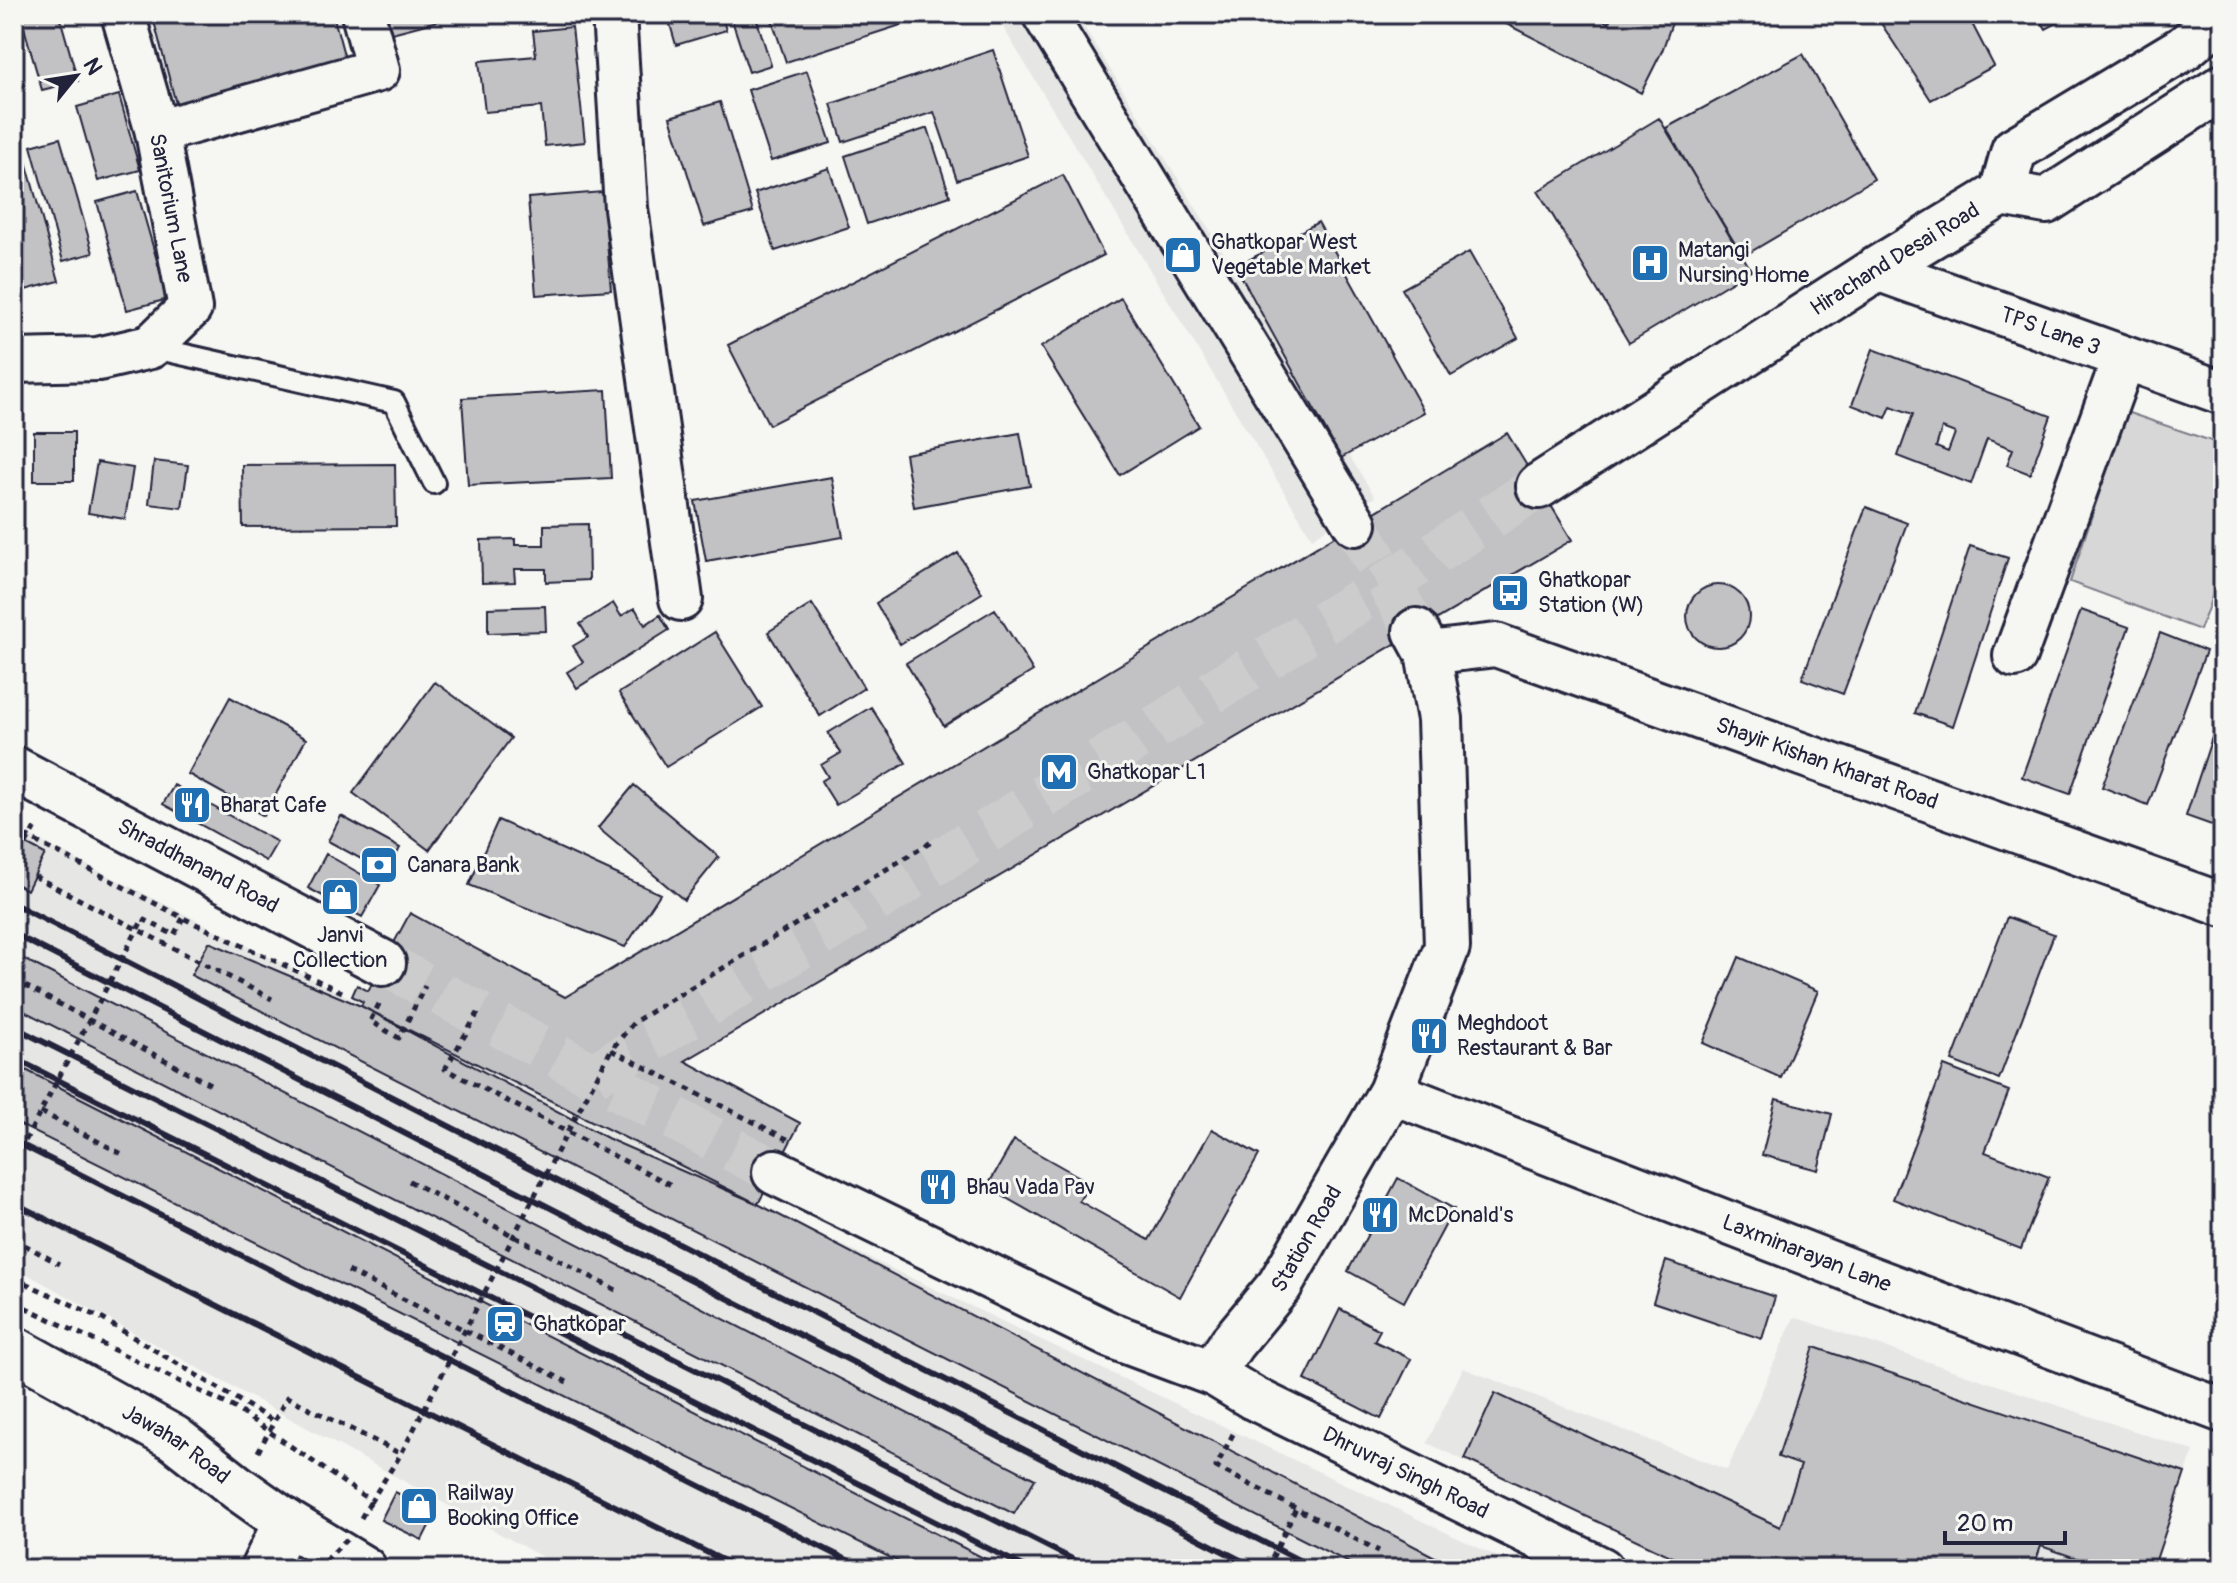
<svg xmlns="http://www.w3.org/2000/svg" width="2237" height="1583" viewBox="0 0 2237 1583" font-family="Pangolin,sans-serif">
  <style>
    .built { fill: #e6e6e4 }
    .green { fill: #d7d7d7; stroke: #7c7c89; stroke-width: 2 }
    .building { fill: #c2c2c4; stroke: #22223b; stroke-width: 2; fill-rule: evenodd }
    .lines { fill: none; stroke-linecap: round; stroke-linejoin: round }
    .secondary-tunnel { stroke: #cccccd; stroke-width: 44; stroke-dasharray: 44 22; stroke-linecap: butt }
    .lane-casing { stroke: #22223b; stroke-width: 26 }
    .street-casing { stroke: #22223b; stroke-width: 48 }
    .secondary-casing { stroke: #22223b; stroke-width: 50 }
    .path { stroke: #22223b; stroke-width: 5; stroke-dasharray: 6 6; stroke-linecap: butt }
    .lane { stroke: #f6f6f2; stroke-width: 20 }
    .street { stroke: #f6f6f2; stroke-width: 42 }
    .secondary { stroke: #f6f6f2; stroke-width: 44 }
    .rail { stroke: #22223b; stroke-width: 6 }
    .path-bridge { stroke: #22223b; stroke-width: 5; stroke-dasharray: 6 6; stroke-linecap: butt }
    .labels { text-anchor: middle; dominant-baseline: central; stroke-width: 6; stroke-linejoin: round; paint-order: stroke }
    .street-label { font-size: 22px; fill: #22223b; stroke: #f6f6f2 }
    .poi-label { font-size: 22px; fill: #22223b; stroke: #f6f6f2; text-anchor: start }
  </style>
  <rect width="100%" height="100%" fill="#f6f6f2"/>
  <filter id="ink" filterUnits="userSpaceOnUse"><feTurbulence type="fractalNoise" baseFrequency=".0125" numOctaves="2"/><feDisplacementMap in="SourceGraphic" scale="16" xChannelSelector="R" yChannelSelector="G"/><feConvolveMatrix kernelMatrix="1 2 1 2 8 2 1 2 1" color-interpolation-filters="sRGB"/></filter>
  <g filter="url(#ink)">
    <path class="built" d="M995 14H1076L1375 497 1312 538Z
      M14 828 800 1225 1523 1569H564L14 1267Z
      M1794 1317 2194 1451 2147 1569H1697L1427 1443 1463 1368 1727 1470Z"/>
    <path class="green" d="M2126 412 2223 445V566L2200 630 2070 582Z"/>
    <path class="building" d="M20 14H59L78 81 42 90Z
      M152 14H333L348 70 179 115Z
      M378 14H465L384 35Z
      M667 14H721L726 30 676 45Z
      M730 14H755L771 65 749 72Z
      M770 14H935L786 62Z
      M1487 14H1591L1609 23 1612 14H1675L1662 51 1641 93Z
      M1875 14H1967L1994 66 1931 100Z
      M2037 14H2074L2046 29Z
      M572 27 585 142 545 146 541 107 485 112 479 61 536 56 533 31Z
      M993 50 1028 156 957 180 934 112 843 142 831 104Z
      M1803 54 1874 179 1742 257 1666 128Z
      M807 71 831 143 771 161 748 90Z
      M119 95 140 170 98 181 77 107Z
      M720 102 753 212 704 226 670 117Z
      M14 118 59 281 14 293Z
      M1659 118 1751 270 1629 343 1538 191Z
      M928 128 950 196 867 224 845 156Z
      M60 138 93 253 63 261 31 146Z
      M829 168 849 227 775 251 755 193Z
      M1063 175 1104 255 769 425 728 345Z
      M137 191 168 299 127 310 97 202Z
      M603 192 611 290 536 295 528 198Z
      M1318 222 1424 412 1341 458 1236 267Z
      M1469 252 1518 338 1451 376 1402 289Z
      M1121 298 1199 426 1120 475 1041 347Z
      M1873 349 2051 416 2030 474 2007 465 2013 449 1987 439 1971 484 1898 456 1913 414 1891 406 1886 418 1852 405ZM1942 428 1955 433 1948 452 1936 447Z
      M606 390 611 478 468 485 462 398Z
      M34 432H74V481H34Z
      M1020 433 1030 486 914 507 905 454Z
      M1507 433 1572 540 685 1061 800 1123 758 1204 611 1140 361 1006 363 1002 352 996 357 985 368 991 410 913 565 997Z
      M154 461 188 465 182 508 149 504Z
      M97 462 133 468 125 519 88 513Z
      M395 464 396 526 243 527 242 465Z
      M832 477 843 537 706 561 695 501Z
      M1866 507 1907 523 1843 694 1802 679Z
      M588 524 589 580 546 582V569H514L515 582 482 583 481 540 515 539V545H544V525Z
      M1970 546 2008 558 1953 726 1915 713Z
      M958 553 982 593 900 644 876 603Z
      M1687 616a31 31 0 1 1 62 0a31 31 0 1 1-62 0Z
      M613 603 621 616 635 608 645 625 660 615 669 630 577 688 567 672 583 662 573 646 588 637 580 624Z
      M812 604 864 688 820 716 768 632Z
      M545 606 546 631 488 633V608Z
      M995 609 1033 671 944 726 906 663Z
      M2081 610 2129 627 2070 794 2022 777Z
      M715 632 762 707 666 767 619 693Z
      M2160 633 2206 651 2148 805 2102 787Z
      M435 682 511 738 429 850 353 793Z
      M230 697 306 739 264 816 188 774Z
      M2223 704V829L2186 816Z
      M871 707 906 763 836 805 821 781 828 777 821 765 841 753 828 733Z
      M174 785 277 842 266 861 163 804Z
      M634 785 719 857 684 900 598 828Z
      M341 816 400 848 387 873 328 841Z
      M498 820 660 894 625 947 469 885Z
      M14 838 45 854 27 890 14 883Z
      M326 854 380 885 362 917 308 888Z
      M2007 917 2054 934 1999 1079 1952 1061Z
      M209 942 361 1006 758 1204 1458 1569H1361L191 975Z
      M14 954 1035 1479 1014 1514 14 1006Z
      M1739 957 1818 991 1781 1078 1703 1043Z
      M14 1064 1005 1569H913L14 1122Z
      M1944 1066 2009 1091 1985 1152 2049 1177 2021 1249 1893 1199Z
      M1776 1099 1832 1114 1818 1170 1762 1155Z
      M1212 1129 1259 1155 1180 1297 987 1187 1014 1140 1090 1183 1079 1201 1149 1240Z
      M1398 1178 1454 1209 1404 1302 1348 1271Z
      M1666 1261 1775 1297 1762 1339 1653 1302Z
      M1340 1309 1380 1330 1374 1341 1411 1359 1381 1419 1305 1380Z
      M1814 1347 2185 1473 2153 1569H2108L2041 1546 2033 1569H1698L1465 1459 1495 1393 1780 1527 1801 1465 1778 1457Z
      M395 1492 436 1512 422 1540 381 1520Z"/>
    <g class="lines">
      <path class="secondary-tunnel" d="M1355 524 1416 631
        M383 963 775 1172
        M594 1075 1390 582 1539 486"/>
      <defs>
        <path id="lane" d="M150 347 394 402 434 483"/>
        <g id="street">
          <path d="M614 14 626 208 681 599"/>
          <path d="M1044 14 1355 524"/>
          <path d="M157 132 378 70 363 14"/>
          <path id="s1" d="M1877 269 2223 393"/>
          <path d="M14 361 98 359 150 347 190 308 157 132 123 14"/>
          <path id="s2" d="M1428 653 1496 645 2223 905"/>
          <path d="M2015 656 2124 358"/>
          <path id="s3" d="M1391 1092 1857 1273 2223 1411"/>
          <path id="s4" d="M1212 1373 1253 1398 1602 1569"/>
        </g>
        <g id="secondary">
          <path d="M2002 193 2046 201 2223 87"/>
          <path id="s5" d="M1539 486 1877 269 2002 193 2014 150 2184 48 2223 15"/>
          <path id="s6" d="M14 769 383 963"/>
          <path id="s7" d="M775 1172 1110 1335 1212 1373 1232 1343 1280 1285 1391 1092 1447 947 1440 719 1428 653 1416 631"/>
          <path id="s8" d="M14 1349 174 1438 238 1488 286 1522 263 1569"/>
          <path d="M286 1522 364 1569"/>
        </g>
      </defs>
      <use href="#lane" class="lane-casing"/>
      <use href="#street" class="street-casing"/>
      <use href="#secondary" class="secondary-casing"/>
      <path class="path" d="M26 844 35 828
        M34 876 272 999
        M143 919 174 935 183 918
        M14 980 210 1084
        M379 1004 370 1021 399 1038 425 986
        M478 1013 445 1069 675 1187
        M41 1112 126 1156
        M568 1131 585 1099
        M409 1181 618 1291
        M14 1239 59 1264
        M348 1271 567 1382
        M14 1278 101 1318 275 1422
        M1233 1434 1216 1467 1379 1551
        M258 1452 287 1397 401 1454
        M361 1518 371 1501"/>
      <use href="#lane" class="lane"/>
      <use href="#street" class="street"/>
      <use href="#secondary" class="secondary"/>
      <path class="rail" d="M14 904 1316 1569
        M14 934 1258 1569
        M14 1027 1092 1569
        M14 1058 1029 1569
        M14 1141 865 1569
        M14 1203 740 1569"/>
      <path class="path-bridge" d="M14 830 183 918 342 992
        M611 1050 791 1141
        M585 1099 611 1050 634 1022 933 841
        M14 1162 143 919
        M14 1302 233 1407 371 1501 401 1454 568 1131
        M317 1569 349 1537
        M1267 1569 1296 1508"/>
    </g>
  </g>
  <defs>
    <symbol id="shop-square" viewBox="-11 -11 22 22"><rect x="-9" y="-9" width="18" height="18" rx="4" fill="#1f6fb2" stroke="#f6f6f2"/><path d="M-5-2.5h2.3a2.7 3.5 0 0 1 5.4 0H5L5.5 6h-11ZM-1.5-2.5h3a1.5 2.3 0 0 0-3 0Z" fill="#fff"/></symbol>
    <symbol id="hospital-square" viewBox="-11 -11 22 22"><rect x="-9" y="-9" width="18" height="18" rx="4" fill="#1f6fb2" stroke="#f6f6f2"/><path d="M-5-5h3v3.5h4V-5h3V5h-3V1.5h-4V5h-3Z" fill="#fff"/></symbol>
    <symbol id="bus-square" viewBox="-11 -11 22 22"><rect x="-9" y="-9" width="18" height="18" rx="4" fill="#1f6fb2" stroke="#f6f6f2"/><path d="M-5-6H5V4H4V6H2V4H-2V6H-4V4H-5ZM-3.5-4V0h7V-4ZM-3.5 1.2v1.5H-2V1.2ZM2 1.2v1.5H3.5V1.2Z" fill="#fff"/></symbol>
    <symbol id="metro-square" viewBox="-11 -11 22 22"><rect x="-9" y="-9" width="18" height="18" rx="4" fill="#1f6fb2" stroke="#f6f6f2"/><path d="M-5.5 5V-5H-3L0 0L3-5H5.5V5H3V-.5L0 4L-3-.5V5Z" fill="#fff"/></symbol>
    <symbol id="restaurant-square" viewBox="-11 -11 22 22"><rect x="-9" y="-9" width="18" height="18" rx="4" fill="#1f6fb2" stroke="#f6f6f2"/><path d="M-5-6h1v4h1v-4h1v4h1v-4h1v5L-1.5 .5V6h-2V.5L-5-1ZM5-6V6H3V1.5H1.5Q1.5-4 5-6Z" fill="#fff"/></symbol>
    <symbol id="bank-square" viewBox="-11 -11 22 22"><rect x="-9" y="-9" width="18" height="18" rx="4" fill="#1f6fb2" stroke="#f6f6f2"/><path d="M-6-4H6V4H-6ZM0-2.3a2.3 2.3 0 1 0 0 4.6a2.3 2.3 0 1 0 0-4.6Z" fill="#fff"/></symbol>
    <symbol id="station-square" viewBox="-11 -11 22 22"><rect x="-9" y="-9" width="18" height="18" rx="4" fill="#1f6fb2" stroke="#f6f6f2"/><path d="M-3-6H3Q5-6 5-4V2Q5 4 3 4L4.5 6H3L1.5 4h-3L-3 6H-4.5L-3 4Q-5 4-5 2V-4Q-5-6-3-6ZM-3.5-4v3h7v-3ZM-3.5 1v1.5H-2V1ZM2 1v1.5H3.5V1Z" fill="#fff"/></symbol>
  </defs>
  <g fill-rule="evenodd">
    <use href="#shop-square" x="1161" y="233" width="44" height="44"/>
    <use href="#hospital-square" x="1628" y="241" width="44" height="44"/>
    <use href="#bus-square" x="1488" y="571" width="44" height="44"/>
    <use href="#metro-square" x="1037" y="750" width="44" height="44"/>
    <use href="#restaurant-square" x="170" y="783" width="44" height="44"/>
    <use href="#bank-square" x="357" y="843" width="44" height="44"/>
    <use href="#shop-square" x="318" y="875" width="44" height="44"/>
    <use href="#restaurant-square" x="1407" y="1014" width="44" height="44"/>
    <use href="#restaurant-square" x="916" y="1165" width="44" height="44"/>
    <use href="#restaurant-square" x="1358" y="1193" width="44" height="44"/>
    <use href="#station-square" x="483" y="1302" width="44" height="44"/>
    <use href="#shop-square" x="397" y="1484" width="44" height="44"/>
  </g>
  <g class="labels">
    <g class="street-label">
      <text transform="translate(171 208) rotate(79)">Sanitorium Lane</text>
      <text stroke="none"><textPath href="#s5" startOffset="422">Hirachand Desai Road</textPath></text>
      <text stroke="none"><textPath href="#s1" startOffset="184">TPS Lane 3</textPath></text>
      <text stroke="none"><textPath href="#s2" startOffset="420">Shayir Kishan Kharat Road</textPath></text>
      <text stroke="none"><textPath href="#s6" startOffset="208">Shraddhanand Road</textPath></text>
      <text stroke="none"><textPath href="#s7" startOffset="646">Station Road</textPath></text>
      <text stroke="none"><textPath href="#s3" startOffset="446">Laxminarayan Lane</textPath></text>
      <text stroke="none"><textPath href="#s8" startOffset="188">Jawahar Road</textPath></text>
      <text stroke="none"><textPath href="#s4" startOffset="218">Dhruvraj Singh Road</textPath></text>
    </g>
    <g class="poi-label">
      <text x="1211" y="242">Ghatkopar West<tspan x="1211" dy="25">Vegetable Market</tspan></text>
      <text x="1678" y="250">Matangi<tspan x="1678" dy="25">Nursing Home</tspan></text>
      <text x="1538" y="580">Ghatkopar<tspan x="1538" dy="25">Station (W)</tspan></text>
      <text x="1087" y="772">Ghatkopar L1</text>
      <text x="220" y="805">Bharat Cafe</text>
      <text x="407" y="865">Canara Bank</text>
      <text x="340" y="935" text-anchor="middle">Janvi<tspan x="340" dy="25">Collection</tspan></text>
      <text x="1457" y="1023">Meghdoot<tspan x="1457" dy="25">Restaurant &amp; Bar</tspan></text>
      <text x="966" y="1187">Bhau Vada Pav</text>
      <text x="1408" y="1215">McDonald's</text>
      <text x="533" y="1324">Ghatkopar</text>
      <text x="447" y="1493">Railway<tspan x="447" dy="25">Booking Office</tspan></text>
    </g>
  </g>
  <rect width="2237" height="1583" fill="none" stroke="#f6f6f2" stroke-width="48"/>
  <rect x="24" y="24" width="2189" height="1535" fill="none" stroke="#22223b" stroke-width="3" filter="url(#ink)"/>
  <g transform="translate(76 76) rotate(60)" stroke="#f6f6f2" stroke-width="6" paint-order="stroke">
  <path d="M0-6L14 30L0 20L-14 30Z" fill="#22223b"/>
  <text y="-12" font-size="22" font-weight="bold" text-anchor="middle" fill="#22223b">N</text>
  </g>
  <path d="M1945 1531v12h120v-12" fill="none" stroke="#22223b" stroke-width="4"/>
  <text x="1957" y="1531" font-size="24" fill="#22223b" stroke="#f6f6f2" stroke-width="6" paint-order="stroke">20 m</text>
</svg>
